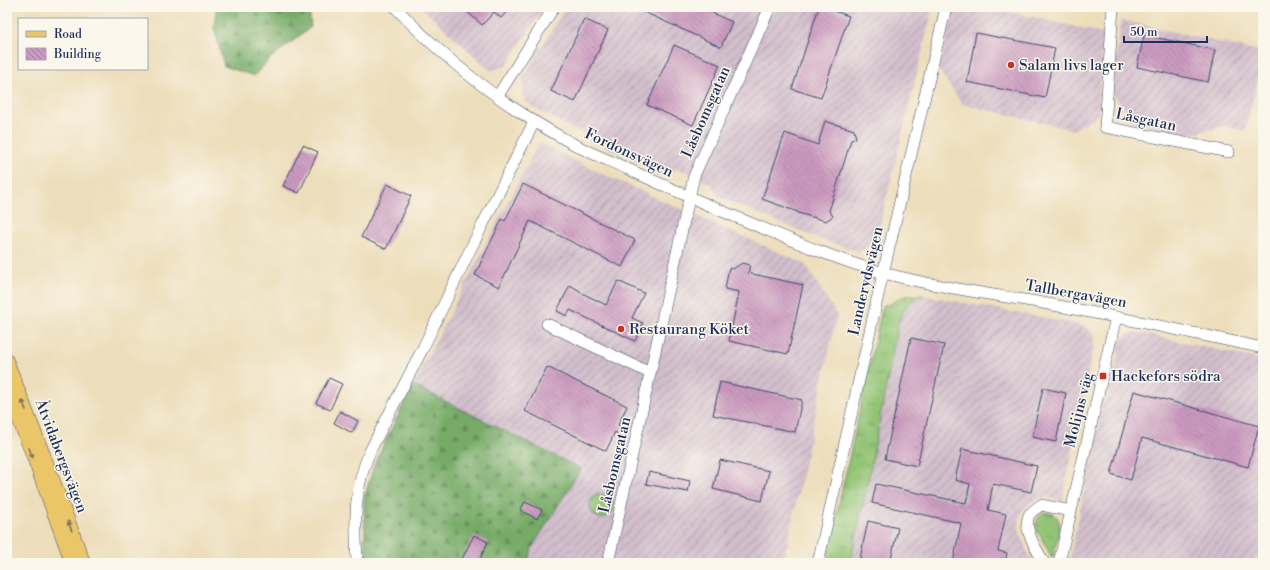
<svg xmlns="http://www.w3.org/2000/svg" width="1270" height="570" viewBox="0 0 1270 570" font-family="'Libre Bodoni',serif">
  <style>
    .industrial { fill: url(#industrial-furrows) }
    .grass { fill: url(#grass-tufts); stroke: #577a69 }
    .forest { fill: url(#forest-firs); stroke: #486c62 }
    .building { fill: url(#building-back-hatch) }
    .lines { fill: none; stroke-linecap: round; stroke-linejoin: round }
    .minor-casing { stroke: #3a496c; stroke-width: 12 }
    .major-casing { stroke: #3a496c; stroke-width: 14 }
    .minor { stroke: #fff; stroke-width: 11 }
    .major { stroke: #ebc669; stroke-width: 13 }
    .oneway { fill: #797363 }
    .poi-dot { fill: #c8321e; stroke: #fbf7ec; stroke-width: 1.5 }
    .labels { text-anchor: middle; dominant-baseline: central; stroke-width: 3; stroke-linejoin: round; paint-order: stroke }
    .poi-label { font-size: 15px; fill: #1b2f5e; stroke: #fbf7ec; text-anchor: start }
    .street-label { font-size: 15px; fill: #1b2f5e; stroke: #fbf7ec }
  </style>
  <defs>
    <pattern id="industrial-furrows" width="10" height="10" patternUnits="userSpaceOnUse"><rect width="10" height="10" fill="#d1bdcb"/><path d="M-1 1l2-2M0 10L10 0M9 11l2-2" fill="none" stroke="#a99aa8"/></pattern>
    <pattern id="grass-tufts" width="24" height="20" patternUnits="userSpaceOnUse"><rect width="24" height="20" fill="#93c474"/><path d="M3 7l-1-3M5 7V3M7 7l1-3M15 17l-1-3M17 17v-4M19 17l1-3" fill="none" stroke="#77a062"/></pattern>
    <pattern id="forest-firs" width="22" height="20" patternUnits="userSpaceOnUse"><rect width="22" height="20" fill="#76aa66"/><path d="M5 1l3.5 6h-7zM16 11l3.5 6h-7z" fill="#608b57"/></pattern>
    <pattern id="building-back-hatch" width="6" height="6" patternUnits="userSpaceOnUse"><rect width="6" height="6" fill="#cb99bf"/><path d="M-1 5l2 2M0 0l6 6M5-1l2 2" fill="none" stroke="#a47d9e"/></pattern>
  </defs>
  <rect width="100%" height="100%" fill="#fbf7ec"/>
  <filter id="ink" filterUnits="userSpaceOnUse"><feTurbulence type="fractalNoise" baseFrequency=".025" numOctaves="2"/><feDisplacementMap in="SourceGraphic" scale="8" xChannelSelector="R" yChannelSelector="G"/><feConvolveMatrix kernelMatrix="1 2 1 2 8 2 1 2 1" color-interpolation-filters="sRGB"/></filter>
  <filter id="wash" filterUnits="userSpaceOnUse"><feTurbulence type="fractalNoise" baseFrequency=".012" numOctaves="4" result="noise"/><feDisplacementMap in="SourceGraphic" scale="16" xChannelSelector="R" yChannelSelector="G"/><feGaussianBlur stdDeviation="0.9" result="paint"/><feColorMatrix in="noise" values="0 0 0 0 0 0 0 0 0 0 0 0 0 0 0 0 0 1.4 0 .05"/><feComposite in="paint" operator="in"/></filter>
  <g filter="url(#wash)">
    <rect width="100%" height="100%" fill="#eddebb"/>
    <path class="industrial" d="M421 7H544L506 66 491 71Z
      M566 7H933L876 241 859 252 812 236 719 197 711 184 679 169 670 172 655 167 609 148 532 107 525 100 522 94 524 82 521 80Z
      M954 7H988L1103 33 1098 114 1074 130 962 104 939 70Z
      M1121 20 1263 52V58L1245 131 1225 126 1191 134 1136 123 1112 92Z
      M539 142 598 172 805 264 837 315 783 563H527L533 546 581 469 413 385Z
      M923 295 1082 325 1087 328 1093 334 1095 340 1094 345 1062 501 1046 497 1038 499 1031 502 1023 510 1019 518V530L1026 549 1033 563H850L869 476 898 323 906 307 914 299Z
      M1130 333H1141L1263 360V563H1069L1103 401 1107 398 1119 354 1117 343Z"/>
    <path class="grass" d="M914 295H923C907 301 904 309 898 323L869 476 850 563H826L882 309 884 305C893 304 893 301 900 298 904 296 909 295 914 295Z
      M590 506a12 12 0 1 1 24 0a12 12 0 1 1-24 0Z
      M1043 513C1054 512 1059 516 1060 527L1053 557 1052 558 1037 530C1035 522 1037 518 1043 513Z"/>
    <path class="forest" d="M216 7H309L311 27 271 58 254 76 224 66 214 28Z
      M413 385 581 469 533 546 527 563H365L364 498 375 462Z"/>
    <g id="blocks">
      <path class="building" d="M462 7H511L501 18 494 12 482 25Z
        M633 7H699L732 22 721 47Z
        M819 7H822L849 16 821 98 792 89Z
        M584 19 608 30 575 102 551 91Z
        M976 33 1055 48 1045 98 967 82Z
        M1144 35 1215 50 1208 82 1137 67Z
        M674 45 720 65 693 125 647 105Z
        M825 121 854 130 856 138 851 140 829 211 833 216 826 221 798 213V212L762 199 785 133 818 145Z
        M303 145 318 152 299 193 283 186Z
        M387 184 411 196 386 249 361 237Z
        M523 184 635 240 622 267 530 221 499 287 475 275 502 219 505 221Z
        M742 263 750 265 748 273 803 285 788 354 729 341 739 292 725 289 729 268 733 269Z
        M618 281 644 293 632 318 643 323 635 341 570 310 567 316 557 311 570 285 580 291V292L606 305Z
        M911 338 944 345 917 466 885 459Z
        M547 367 627 406 618 425 623 427 619 435 615 432 606 451 525 411Z
        M329 378 342 384 330 410 316 403Z
        M720 382 802 400 795 432 713 415Z
        M1043 388 1066 393 1056 442 1032 437Z
        M1134 391 1259 426 1248 467 1142 438 1131 480 1111 474Z
        M340 411 358 421 352 433 334 423Z
        M962 449 1037 466 1031 492 993 484 988 510 1006 514 998 551 1007 553 1005 563H953L961 523 872 503 876 484 966 503 970 484 955 480Z
        M720 460 769 471 762 501 713 489Z
        M649 472 690 481 688 492 646 484Z
        M525 502 542 510 537 519 520 510Z
        M868 521 898 528 890 563H859Z
        M474 535 488 542 478 563H460Z"/>
    </g>
  </g>
  <g filter="url(#ink)">
    <use href="#blocks" fill-opacity="0" stroke="#3a496c" stroke-width="1"/>
    <g class="lines">
      <defs>
        <path id="minor" d="M395 7C446 61 502 105 568 141 587 152 608 160 628 169 660 184 692 198 724 212 775 233 830 258 884 273 936 287 990 294 1043 303 1117 317 1190 332 1263 348
          M1113 7 1105 127 1229 152
          M497 97 554 7
          M547 324 650 373
          M357 563C355 520 353 491 370 451L423 348 470 250 534 122
          M608 563 694 176 770 7
          M818 563 881 282 946 7
          M1044 563C1038 551 1022 529 1029 515 1032 511 1037 508 1041 505L1071 511
          M1059 563 1116 317"/>
        <path id="major" d="M7 361 43 453 84 563
          M7 390 33 456 72 563"/>
      </defs>
      <use href="#minor" class="minor-casing"/>
      <use href="#major" class="major-casing"/>
      <use href="#minor" class="minor"/>
      <use href="#major" class="major"/>
    </g>
    <defs><path id="oneway-solid" d="M-6-.8H1V-3.2L6.5 0L1 3.2V.8H-6Z"/></defs>
    <g class="oneway">
      <use href="#oneway-solid" transform="translate(24 405) rotate(-111)"/>
      <use href="#oneway-solid" transform="translate(31 453) rotate(69)"/>
      <use href="#oneway-solid" transform="translate(70 526) rotate(-110)"/>
    </g>
  </g>
  <g class="poi-dot">
    <circle cx="1011" cy="65" r="4"/>
    <circle cx="621" cy="329" r="4"/>
    <rect x="1099" y="372" width="8" height="8" rx="2"/>
  </g>
  <g class="labels">
    <g class="poi-label">
      <text x="1019" y="65">Salam livs lager</text>
      <text x="629" y="329">Restaurang Köket</text>
      <text x="1111" y="376">Hackefors södra</text>
    </g>
    <g class="street-label">
      <text transform="translate(706 112) rotate(-66)">Låsbomsgatan</text>
      <text transform="translate(1146 120) rotate(12)">Låsgatan</text>
      <text transform="translate(629 153) rotate(25)">Fordonsvägen</text>
      <text transform="translate(866 281) rotate(-77)">Landerydsvägen</text>
      <text transform="translate(1076 294) rotate(10)">Tallbergavägen</text>
      <text transform="translate(1079 410) rotate(-76)">Molijns väg</text>
      <text transform="translate(61 456) rotate(69)">Åtvidabergsvägen</text>
      <text transform="translate(615 465) rotate(-77)">Låsbomsgatan</text>
    </g>
  </g>
  <rect width="1270" height="570" fill="none" stroke="#fbf7ec" stroke-width="24"/>
  <rect x="18" y="18" width="130" height="52" fill="#fbf7ec" stroke="#a1a7b3"/>
  <rect x="26" y="31" width="20" height="6" fill="#ebc669" stroke="#a1a7b3"/>
  <text x="54" y="38" font-size="12" fill="#1b2f5e">Road</text>
  <rect x="26" y="48" width="20" height="12" fill="url(#building-back-hatch)" stroke="#a1a7b3"/>
  <text x="54" y="58" font-size="12" fill="#1b2f5e">Building</text>
  <path d="M1124 36v6h83v-6" fill="none" stroke="#1b2f5e" stroke-width="2"/>
  <text x="1130" y="36" font-size="12" fill="#1b2f5e" stroke="#fbf7ec" stroke-width="3" paint-order="stroke">50 m</text>
</svg>
